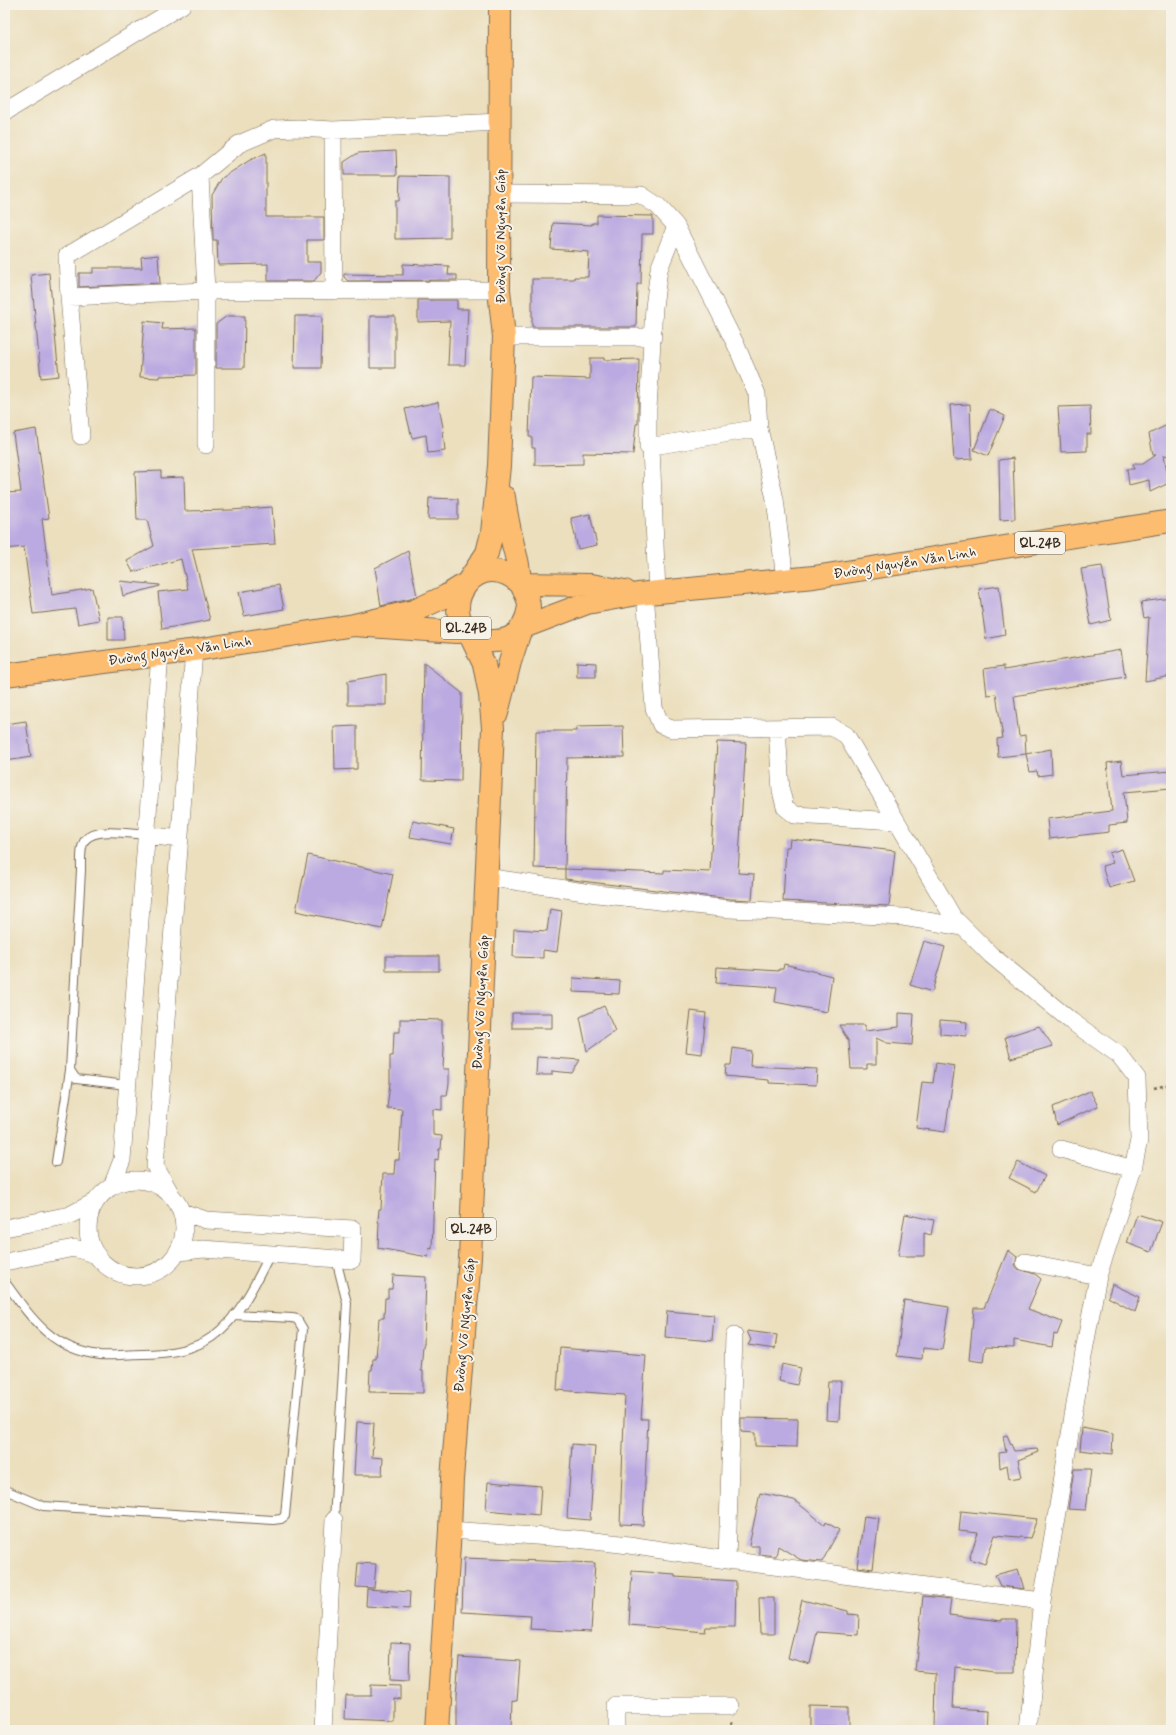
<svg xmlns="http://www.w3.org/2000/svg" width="1176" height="1735" viewBox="0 0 1176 1735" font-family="Mynerve,sans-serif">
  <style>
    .building { fill: #bbaae1 }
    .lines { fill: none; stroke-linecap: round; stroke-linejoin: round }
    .lane-casing { stroke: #796956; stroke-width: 10 }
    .street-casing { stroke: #796956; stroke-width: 18 }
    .primary-casing { stroke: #796956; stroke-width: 24 }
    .path { stroke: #796956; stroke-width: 2.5; stroke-dasharray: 3 3; stroke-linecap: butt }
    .lane { stroke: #fff; stroke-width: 8 }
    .street { stroke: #fff; stroke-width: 17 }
    .primary { stroke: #fcbd6f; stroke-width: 22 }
    .labels { text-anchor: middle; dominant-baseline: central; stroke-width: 4; stroke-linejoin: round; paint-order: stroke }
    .shield { fill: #f7f3e8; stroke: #73665b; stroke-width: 1 }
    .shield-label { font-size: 13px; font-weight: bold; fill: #3b2a1e }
    .street-label { font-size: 14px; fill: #3b2a1e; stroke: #f7f3e8 }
  </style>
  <rect width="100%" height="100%" fill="#f7f3e8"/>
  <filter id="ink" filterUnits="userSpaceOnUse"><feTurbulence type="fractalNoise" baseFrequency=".025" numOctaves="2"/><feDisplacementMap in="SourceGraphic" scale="8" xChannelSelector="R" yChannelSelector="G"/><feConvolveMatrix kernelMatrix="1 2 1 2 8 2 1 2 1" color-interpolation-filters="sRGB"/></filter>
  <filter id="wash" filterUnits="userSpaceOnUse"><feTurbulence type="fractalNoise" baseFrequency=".012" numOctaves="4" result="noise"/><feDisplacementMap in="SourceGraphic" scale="16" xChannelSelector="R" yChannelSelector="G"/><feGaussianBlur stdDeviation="0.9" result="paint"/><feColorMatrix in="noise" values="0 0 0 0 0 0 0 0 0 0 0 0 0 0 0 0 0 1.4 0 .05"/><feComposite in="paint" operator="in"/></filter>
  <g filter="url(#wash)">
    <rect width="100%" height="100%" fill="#ebdfbe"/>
    <g id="blocks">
      <path class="building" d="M396 151 397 175H344V162L358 153Z
        M266 153V217H324V240H307V262H321V272L314 281H268V264L218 265 217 240H213L212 195 222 178 250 160Z
        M400 176 450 177V238L395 239V201H399Z
        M597 215 653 216V234H642L641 284H637L636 327H532V279H574V277H588L589 252 551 249 553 223 592 225V223H597Z
        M158 255 160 283 79 287V273H93V268H142L141 257Z
        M403 264 449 266 448 275H457V280L348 281 344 277V274L403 275Z
        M49 273 59 376 41 378 31 275Z
        M418 300H457V309H468L465 365H448L450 321 418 322Z
        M227 316H245L244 368H216V324Z
        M295 316H322L321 368H294Z
        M370 316H395V368H370Z
        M144 321 163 323 162 329 196 328V375L159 376V378L140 377Z
        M590 358H604V360L639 359 638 417V424H636L633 454 583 453V464L535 465V448H532V437H529L531 377 590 379Z
        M438 402 444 432H443L445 451 428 453 426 435 412 438 405 409Z
        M970 404 972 459 954 460 950 405Z
        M1090 406 1091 434H1087V451L1061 452 1058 407Z
        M990 409 1005 416 988 456 974 450Z
        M1171 423V456L1164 455 1169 483 1150 492 1149 480 1129 485 1127 469H1134L1133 464H1143L1156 455H1153L1149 434Z
        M36 429 49 518 42 519 52 595 92 588 99 620 78 624 75 609 33 614 24 547 5 549V493L21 492 13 433Z
        M1013 458 1015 519 1000 520 999 460Z
        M161 471V478L184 477 185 511 231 510 272 507 275 544 192 549 210 620 162 629 158 592 188 589 181 559 133 572 127 561 154 546 147 520H137L135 472Z
        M429 498 458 499V519H428Z
        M590 514 597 545 578 549 571 518Z
        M408 551 417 596 410 599 381 606 375 568Z
        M1102 566 1111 620 1091 625 1081 569Z
        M120 581 160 585V586L123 596Z
        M279 585 284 609 244 616 239 592Z
        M999 586 1005 635 986 639 979 589Z
        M1171 598V676L1145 681 1149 617 1144 618 1141 602Z
        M108 617H123L124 640H108Z
        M1121 650 1125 677 1014 696 1019 736 1025 735 1026 754 998 757 997 739 1003 738 996 694 987 695 984 669 1004 666V670Z
        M577 662 596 663V677H577Z
        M424 663 462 693 461 781 422 780Z
        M386 674V705H348V681Z
        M26 721 31 757 6 761 5 724Z
        M357 726V769L335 770 334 727Z
        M623 726 624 757 567 758 565 869 534 868 536 731H576V727Z
        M717 742 746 743 738 873 754 874 752 900 730 899 565 879V869L664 873V870L710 872Z
        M1051 749 1052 774 1038 776 1037 771 1030 772 1026 754Z
        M1121 761 1123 775 1171 771V788L1124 792 1127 823 1109 825V832L1049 839 1047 819 1112 811 1107 763Z
        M413 821 454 829 451 844 410 837Z
        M790 839 895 851 889 906 783 901 786 847H789Z
        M1122 849 1134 881 1109 888 1102 866 1113 863 1109 853Z
        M308 855 393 874 382 929 296 911Z
        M550 909 562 911 557 952 543 950V958L513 957 514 929 547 931Z
        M924 941 945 947 932 992 910 985Z
        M386 956H439V971H386Z
        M784 964 832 976 827 1012 775 1002 777 987 716 983 717 967 779 971V969H783Z
        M573 978 620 981 619 994 573 992Z
        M604 1006 615 1031 587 1051 580 1017Z
        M691 1011 706 1013 702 1054 686 1052Z
        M512 1013H552V1028H512Z
        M899 1013 914 1014 912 1045 887 1043 876 1038V1064H867V1069H851L849 1042 839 1025H865V1031L899 1027Z
        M400 1019 442 1020V1034H443L444 1048 443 1069H449V1084L447 1095H442V1110L433 1109V1135L442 1136 441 1149H439L438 1160 435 1159 432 1249 429 1248 428 1257 378 1248 379 1222H378L379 1209H381L383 1174H394L395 1160H399L402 1109 387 1108 390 1083V1056H393L394 1032H400Z
        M940 1020 967 1022 966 1036 940 1034Z
        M1039 1026 1053 1046 1011 1058 1005 1037Z
        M733 1048 751 1051 750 1066 817 1069 816 1085 769 1083V1080L725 1076 726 1065H731Z
        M537 1057 553 1058 580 1060 572 1073 552 1071V1075H536Z
        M936 1063 955 1066 945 1132 916 1128 922 1082 933 1083Z
        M1090 1091 1098 1106 1057 1125 1053 1107Z
        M1018 1162 1045 1176 1036 1192 1009 1178Z
        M905 1214 934 1220 931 1235 924 1233V1256H898Z
        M1137 1214 1162 1222 1151 1252 1127 1243Z
        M1008 1250 1017 1257 1015 1265 1018 1269 1035 1274 1041 1279 1028 1309 1062 1322 1057 1335 1054 1334 1052 1347 1014 1340V1348L985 1347 983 1362 969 1360 974 1308H984Z
        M393 1275 426 1277 424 1345H423L421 1371H423V1393L369 1392 370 1370H372L373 1359H376L379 1318H384L385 1298H388V1289H392Z
        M1112 1284 1140 1297 1135 1312 1108 1297Z
        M904 1300 949 1307 942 1350 923 1348 922 1359 897 1356Z
        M667 1311 714 1315 712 1341 665 1337Z
        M747 1331 777 1335 775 1349 748 1345 751 1340Z
        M560 1348 646 1355 641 1419H648L643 1525 620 1524 625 1395 557 1390Z
        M782 1364 801 1368 797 1385 779 1381Z
        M828 1381H841L839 1421 826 1420Z
        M741 1418 798 1419 797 1447 755 1446V1433L741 1432Z
        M357 1422 374 1423 372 1457 383 1458 382 1475H354Z
        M1082 1428 1113 1434 1112 1454 1080 1450Z
        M1007 1435 1014 1451 1037 1449 1038 1452 1018 1460 1022 1477 1009 1479 1007 1465 1000 1468 999 1453 1006 1452 1003 1436Z
        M572 1444 595 1446 590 1520 567 1518Z
        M1074 1469H1091L1086 1510 1068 1509Z
        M488 1482 541 1486 539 1515 486 1510Z
        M760 1493 794 1500 825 1525 826 1522 839 1530 822 1562 801 1560 778 1546 776 1556 759 1554V1546H749Z
        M961 1511 1037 1519 1030 1538 995 1535 985 1564 969 1559 978 1533 959 1531Z
        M864 1516 879 1518 873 1569 857 1567Z
        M464 1558 595 1563 591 1632 530 1629 531 1616 462 1612Z
        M358 1563 376 1564 374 1588 356 1587Z
        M1018 1569 1024 1589 1000 1586 995 1575Z
        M632 1571 675 1574V1577L736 1581 735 1627H706L705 1632 629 1625Z
        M367 1589 410 1592 409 1609 366 1606Z
        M923 1596 951 1599 949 1615 1002 1621V1619H1016L1015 1672H994L955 1667 953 1709 987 1711 986 1730H935L936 1673 915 1671Z
        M759 1598H774V1634H760Z
        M802 1600 848 1611V1614L859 1615 858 1635 817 1632 810 1664 788 1658Z
        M391 1642 410 1643 409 1681 390 1680Z
        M459 1657 520 1661 517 1700 512 1699 511 1730H456V1695Z
        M371 1685 400 1686V1699L393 1698V1721L345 1719 346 1695H371Z
        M810 1706 849 1707V1726H810Z"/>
    </g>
  </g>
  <g filter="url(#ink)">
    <use href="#blocks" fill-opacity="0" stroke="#796956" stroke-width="1"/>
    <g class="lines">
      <defs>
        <path id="lane" d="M127 1085 76 1079 70 1070 81 870C81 862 80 846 85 840 96 827 131 834 146 835
          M56 1162 70 1070
          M5 1282C31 1318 52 1350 100 1355 113 1356 128 1354 142 1354 165 1354 192 1351 212 1337 239 1318 256 1283 270 1254
          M5 1490 43 1506 273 1520 281 1519 285 1516 286 1505 303 1329 297 1319 292 1318 234 1315
          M334 1520 347 1303 336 1259"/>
        <path id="street" d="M5 112 182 5
          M333 130 334 291
          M200 176 206 291V445
          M500 194 641 195 658 206 676 226 736 345 757 394 759 428 775 499 785 579
          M676 226 659 269 654 307 648 409V447L759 428
          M69 297 206 291 499 290
          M504 337H653
          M81 436 69 297 67 256 200 176 239 144 274 129 298 128 333 130 500 122
          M651 446 657 593
          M645 593 654 708 661 725 672 729 832 727 846 735 953 917 991 955 1071 1021 1119 1055 1137 1078 1139 1140 1133 1169 1098 1276 1084 1351 1042 1601 1028 1730
          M777 728 781 791 785 807 795 815 896 821
          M146 835 180 839
          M487 877 597 894 729 909 903 917 963 927
          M1061 1149 1133 1169
          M88 1228a48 48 0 1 1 96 0a48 48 0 1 1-96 0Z
          M112 1186 122 1160 160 654
          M169 1191 155 1166 194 650
          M5 1228 70 1215 96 1201
          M179 1252 203 1249 352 1260 353 1229 206 1220 182 1212
          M5 1262 74 1248 97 1255
          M1025 1262 1098 1276
          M450 1530 577 1539 629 1545 727 1560 1042 1601
          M727 1560 734 1336
          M323 1730 334 1520
          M616 1730V1706H731"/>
        <path id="primary" d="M504 497C507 519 511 538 517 560 519 568 519 576 521 584 524 592 529 597 529 607 528 614 526 620 522 627 516 636 505 641 494 641 485 642 478 639 471 634 436 607 478 544 521 584
          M521 584 591 585 625 591
          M354 625 456 632 468 631 484 664 490 695 493 728 470 1258 452 1479 450 1530 437 1730
          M5 675 189 651 354 625 414 611 446 596 467 583 487 553 492 533 499 466 504 337 499 290 500 5
          M497 713 510 662 521 628 587 603 638 594 814 577 1171 521"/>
      </defs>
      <use href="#lane" class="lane-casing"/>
      <use href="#street" class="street-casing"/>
      <use href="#primary" class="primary-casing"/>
      <path class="path" d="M1154 1088 1171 1084
        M732 1722V1730"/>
      <use href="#lane" class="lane"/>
      <use href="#street" class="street"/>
      <use href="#primary" class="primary"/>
    </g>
  </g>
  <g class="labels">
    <g class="shield">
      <rect x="1015" y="532" width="50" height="22" rx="3"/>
      <rect x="441" y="617" width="50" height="22" rx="3"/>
      <rect x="446" y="1218" width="50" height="22" rx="3"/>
    </g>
    <g class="shield-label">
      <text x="1040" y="543">QL.24B</text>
      <text x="466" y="628">QL.24B</text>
      <text x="471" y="1229">QL.24B</text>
    </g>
    <g class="street-label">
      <text transform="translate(501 236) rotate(-90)">Đường Võ Nguyên Giáp</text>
      <text transform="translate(905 563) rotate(-9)">Đường Nguyễn Văn Linh</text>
      <text transform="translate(180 651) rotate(-8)">Đường Nguyễn Văn Linh</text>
      <text transform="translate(481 1002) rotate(-87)">Đường Võ Nguyên Giáp</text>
      <text transform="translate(465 1325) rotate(-85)">Đường Võ Nguyên Giáp</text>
    </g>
  </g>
  <rect width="1176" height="1735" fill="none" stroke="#f7f3e8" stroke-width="20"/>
</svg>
